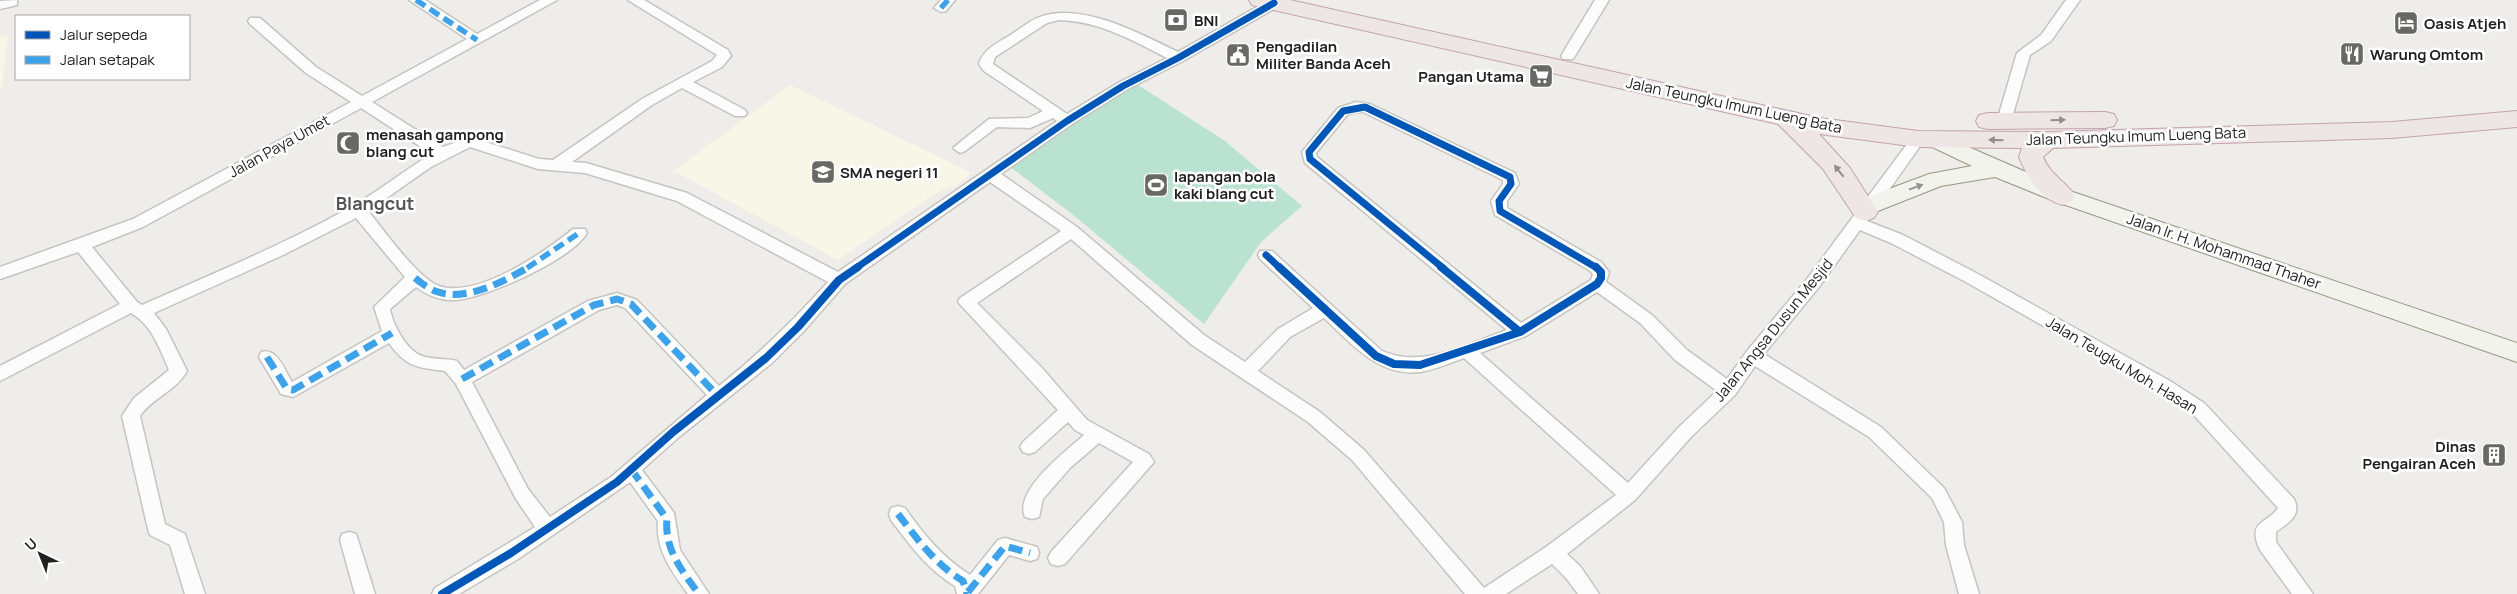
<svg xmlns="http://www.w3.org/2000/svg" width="2517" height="594" viewBox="0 0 2517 594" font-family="Manrope,sans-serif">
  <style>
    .education { fill: #f7f6e7 }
    .pitch { fill: #b9e2d0 }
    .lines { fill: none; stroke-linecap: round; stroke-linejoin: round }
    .minor-casing { stroke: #c5c4c2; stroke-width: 3 }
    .secondary-casing { stroke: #969883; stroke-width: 2 }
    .trunk-casing { stroke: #c2a3ac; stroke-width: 2 }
    .minor { fill: #fdfcfc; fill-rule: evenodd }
    .secondary { fill: #f3f3ed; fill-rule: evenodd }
    .trunk { fill: #eee6e4; fill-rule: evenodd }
    .quiet-far1 { stroke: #3ea2ea; stroke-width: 5.5; stroke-dasharray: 11 5.5; stroke-linecap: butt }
    .quiet { stroke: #3ea2ea; stroke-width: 7; stroke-dasharray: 14 7; stroke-linecap: butt }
    .cycleway-far1-casing { stroke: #fff; stroke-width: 9 }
    .cycleway-casing { stroke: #fff; stroke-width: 11 }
    .cycleway-far1 { stroke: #0057b8; stroke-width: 7 }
    .cycleway { stroke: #0057b8; stroke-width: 8 }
    .oneway { fill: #928d8c }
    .oneway2 { fill: #949491 }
    .labels { text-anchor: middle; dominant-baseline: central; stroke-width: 5; stroke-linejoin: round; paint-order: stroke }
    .poi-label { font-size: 15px; font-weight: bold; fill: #212121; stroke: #fff; text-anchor: start }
    .street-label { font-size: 15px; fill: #212121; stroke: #fff }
    .quarter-label { font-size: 18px; font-weight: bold; fill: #545454; stroke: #fff }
  </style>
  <rect width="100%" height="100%" fill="#efedea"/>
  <path class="education" d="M8 35 2 87 0 88V37Z
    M790 85 972 173 956 186 947 188 931 196 838 260 674 171Z"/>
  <path class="pitch" d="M1135 83 1225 141 1302 206 1261 242 1204 324 1072 214 1008 165Z"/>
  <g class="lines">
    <defs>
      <path id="minor" d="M17 0V5L0 9V1Z
        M409 0H425L477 34 540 0H557L372 102 443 147 470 137 539 159 553 160 642 99 712 61 717 55 628 0H644L728 50 731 56 722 67 693 82 745 110 747 113 745 116H735L682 88 652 105 572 162 586 163 687 193 838 272 1057 121 1053 118 1030 128 997 127 965 151 960 153 953 148 989 119 1028 118 1043 111 984 71 979 64C984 48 998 43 1012 34 1020 29 1028 22 1037 18 1079 0 1141 34 1178 52L1269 0H1279L1281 3 1279 6 1183 61 1128 89 1072 124 1001 174 1077 227 1204 335 1245 362 1278 329 1313 308 1260 259 1258 255 1260 251H1272L1382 351C1422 369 1468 344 1507 330L1305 163 1302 152 1338 108 1356 102 1370 104 1515 173 1519 184 1507 201V208L1601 262 1609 272 1606 282 1652 315 1687 350 1727 379 1747 351 1807 279 1913 136H1923L1925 139 1923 142 1867 221 1903 235 1978 274 2170 381 2204 403 2294 499C2302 516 2288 523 2276 532V542L2313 594H2292L2260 550C2246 520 2268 524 2278 508L2192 413 2158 391 1966 282 1891 243 1860 230 1819 287 1764 354 1881 427 1944 488 1962 522 1964 545 1979 594H1959L1946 545 1944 522 1932 498 1869 437 1755 366 1735 395 1691 437 1635 500 1567 554 1580 566 1599 594H1578L1566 578 1552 564 1506 594H1465L1352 460 1308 422 1192 345 1071 239 977 303 1042 368 1087 420 1149 454 1154 462 1065 564 1058 566 1051 564 1048 558 1051 552 1133 462 1099 443 1070 468 1043 499 1039 517 1032 519 1025 517C1013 491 1066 451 1084 435L1075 430 1068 422 1035 452 1029 454 1023 452 1020 447 1023 442 1058 410 958 302 960 298 1061 231 990 182 845 284 804 331 772 363 679 437 642 470 674 513 680 550 709 594H688C672 572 655 549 658 521L630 482 518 559 459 594H432L435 588 535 527 516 499 456 384 445 371C417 367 407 368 389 343L293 397 281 394 259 357 261 352C277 347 285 371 292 382L382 331 374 307 405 277 356 218 283 255 154 313 166 329 187 371C176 391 152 398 140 416L165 524 185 534 205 594H185L170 545 150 535 148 529 122 416 134 398 169 370C160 349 152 325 131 313L0 381V366L120 304 78 252 0 279V267L133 219 351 102 306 73 250 24 248 21 250 18H260L316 67 362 96 467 39ZM1059 20C1099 21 1132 40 1167 58L1118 83 1067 114 993 64 995 57 1047 23ZM361 108 432 154C403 171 378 192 349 208 283 245 212 274 142 305L137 302 92 247 143 227ZM1357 112H1363L1503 180V184L1491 201 1495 215 1589 270 1593 274 1591 280 1521 323 1317 157 1316 153 1348 114ZM470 147 538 169 585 173 677 201 828 282C794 320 759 354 719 386L637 300 617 293 588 301 464 370 457 361C446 358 433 360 422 356 406 350 393 325 390 309L416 287C427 295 440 301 455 300 486 298 571 260 587 233L585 229H573C545 252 477 299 439 286 417 278 384 230 368 211L431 167ZM1597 292 1640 323 1675 360 1717 391 1679 427 1628 483 1480 353 1526 336ZM617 305 625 308 707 395 611 477 550 517 528 489 472 382 599 310ZM1324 318C1351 343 1378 377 1420 372 1434 370 1450 363 1464 358L1616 495 1546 547 1484 588 1364 450 1320 412 1258 371 1290 337Z
        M941 0H955L946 11 941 12 934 8Z
        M1595 0H1609L1573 59H1563L1561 56Z
        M2066 0H2080L2051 41 2030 55 2011 121 2004 126 1999 124 1997 121 2017 53 2041 35Z
        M898 506 905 508C924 535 942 557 970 575L998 540 1005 538 1037 547 1039 553 1037 559 1030 561 1009 555 978 594H957L955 586C927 569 910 545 891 520L889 514 891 508Z
        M349 532 356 534 358 540 375 594H355L340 540 342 534Z"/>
      <path id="secondary" d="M1934 132 2070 191 2517 343V362L2054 201 1995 177 1941 186 1878 211 1870 213 1862 211 1859 205 1862 199 1929 174 1972 166 1926 144 1923 139 1926 134Z"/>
      <path id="trunk" d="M1249 0H1290L1820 118 1918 131 2047 132 2392 122 2517 111V127L2392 138 2053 148 2043 157C2051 176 2066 181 2075 196L2071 202 2062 205C2040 199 2027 177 2019 157L2022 148 1918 147 1819 134 1850 168 1878 212 1874 218 1865 221 1856 218 1823 169 1778 124 1260 7 1252 5Z
        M2105 112 2114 114 2117 120 2114 126 2105 128 1988 129 1979 127 1976 121 1979 115 1988 113Z"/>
    </defs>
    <use href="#minor" class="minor-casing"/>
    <use href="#secondary" class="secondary-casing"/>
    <use href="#trunk" class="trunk-casing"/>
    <use href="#minor" class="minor"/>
    <use href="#secondary" class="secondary"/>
    <use href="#trunk" class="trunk"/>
    <path class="quiet-far1" d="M416 0 477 40
      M941 8 948 0
      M527 268 579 233"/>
    <path class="quiet" d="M415 278C421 283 428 288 435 291 465 303 504 281 529 267
      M267 357 287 389 293 390 392 333
      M462 379 594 305 617 299 631 304 718 396
      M631 469 667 519C664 549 682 571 699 594
      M898 514C918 540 935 564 963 581L967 594
      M968 592 1005 546 1030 553"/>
    <defs>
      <path id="cycleway-far1" d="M1266 255 1280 268
        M856 268 1067 121 1123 86 1178 58 1274 3
        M1443 268 1310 159 1309 152 1343 111 1365 107 1510 177 1511 184 1499 201 1500 211 1597 268"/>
      <path id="cycleway" d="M1279 267 1376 356 1394 364 1420 365 1520 332
        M1441 267 1520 332
        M1520 332 1597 284 1601 278V272L1596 267
        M442 594 511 553 617 482 673 432 766 358 798 327 839 280 858 267"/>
    </defs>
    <use href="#cycleway-far1" class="cycleway-far1-casing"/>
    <use href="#cycleway" class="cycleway-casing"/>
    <use href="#cycleway-far1" class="cycleway-far1"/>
    <use href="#cycleway" class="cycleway"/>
  </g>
  <defs><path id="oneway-solid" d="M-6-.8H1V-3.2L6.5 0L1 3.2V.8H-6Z" transform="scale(1.25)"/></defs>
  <g class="oneway">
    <use href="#oneway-solid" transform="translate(2058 120) rotate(-1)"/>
    <use href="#oneway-solid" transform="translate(1996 140) rotate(-179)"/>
    <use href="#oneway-solid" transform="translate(1839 171) rotate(-128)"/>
  </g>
  <use class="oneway2" href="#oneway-solid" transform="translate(1916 187) rotate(-20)"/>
  <defs>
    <symbol id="bank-square" viewBox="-11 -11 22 22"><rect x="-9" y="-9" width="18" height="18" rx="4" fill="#696867" stroke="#fff"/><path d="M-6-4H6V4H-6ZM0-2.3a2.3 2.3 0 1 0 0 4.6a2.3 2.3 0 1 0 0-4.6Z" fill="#fff"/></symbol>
    <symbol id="hotel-square" viewBox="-11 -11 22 22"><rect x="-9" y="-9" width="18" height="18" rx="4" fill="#696867" stroke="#fff"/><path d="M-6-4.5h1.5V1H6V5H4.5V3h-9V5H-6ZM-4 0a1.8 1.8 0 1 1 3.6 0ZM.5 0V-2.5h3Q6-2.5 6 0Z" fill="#fff"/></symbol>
    <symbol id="restaurant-square" viewBox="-11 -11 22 22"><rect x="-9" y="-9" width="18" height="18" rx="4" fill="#696867" stroke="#fff"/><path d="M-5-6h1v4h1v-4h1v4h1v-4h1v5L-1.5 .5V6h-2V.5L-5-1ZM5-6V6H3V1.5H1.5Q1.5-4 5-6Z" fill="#fff"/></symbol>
    <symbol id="civic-square" viewBox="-11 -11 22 22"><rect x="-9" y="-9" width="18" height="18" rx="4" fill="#696867" stroke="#fff"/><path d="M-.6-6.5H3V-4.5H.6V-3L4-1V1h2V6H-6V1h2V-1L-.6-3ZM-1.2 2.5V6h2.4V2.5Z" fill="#fff"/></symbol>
    <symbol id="supermarket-square" viewBox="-11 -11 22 22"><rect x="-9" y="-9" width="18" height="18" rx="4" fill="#696867" stroke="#fff"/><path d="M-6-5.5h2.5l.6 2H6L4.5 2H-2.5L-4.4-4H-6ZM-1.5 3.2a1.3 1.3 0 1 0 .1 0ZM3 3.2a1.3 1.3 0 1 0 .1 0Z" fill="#fff"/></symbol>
    <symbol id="mosque-square" viewBox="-11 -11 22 22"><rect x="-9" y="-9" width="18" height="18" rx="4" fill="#696867" stroke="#fff"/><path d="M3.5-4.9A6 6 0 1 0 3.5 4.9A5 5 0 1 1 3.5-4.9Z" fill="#fff"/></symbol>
    <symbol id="school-square" viewBox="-11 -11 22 22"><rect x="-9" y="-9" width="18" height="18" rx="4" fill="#696867" stroke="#fff"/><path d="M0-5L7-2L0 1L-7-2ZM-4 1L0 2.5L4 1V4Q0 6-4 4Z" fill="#fff"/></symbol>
    <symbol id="stadium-square" viewBox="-11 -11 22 22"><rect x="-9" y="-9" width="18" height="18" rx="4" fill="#696867" stroke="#fff"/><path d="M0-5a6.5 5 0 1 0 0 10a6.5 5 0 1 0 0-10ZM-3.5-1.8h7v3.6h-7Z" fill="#fff"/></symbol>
    <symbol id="building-square" viewBox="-11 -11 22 22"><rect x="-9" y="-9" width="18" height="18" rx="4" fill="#696867" stroke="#fff"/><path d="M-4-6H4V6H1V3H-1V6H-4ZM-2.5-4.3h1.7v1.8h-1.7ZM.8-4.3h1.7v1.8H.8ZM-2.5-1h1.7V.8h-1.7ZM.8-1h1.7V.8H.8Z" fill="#fff"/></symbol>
  </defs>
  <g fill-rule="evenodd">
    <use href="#bank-square" x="1162" y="6" width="28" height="28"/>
    <use href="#hotel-square" x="2392" y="9" width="28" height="28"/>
    <use href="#restaurant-square" x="2338" y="40" width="28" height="28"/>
    <use href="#civic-square" x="1224" y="41" width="28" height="28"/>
    <use href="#supermarket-square" x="1527" y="62" width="28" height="28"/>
    <use href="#mosque-square" x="334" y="129" width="28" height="28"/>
    <use href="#school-square" x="809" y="158" width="28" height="28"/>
    <use href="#stadium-square" x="1142" y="171" width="28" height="28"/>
    <use href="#building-square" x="2480" y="441" width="28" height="28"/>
  </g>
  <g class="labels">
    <g class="poi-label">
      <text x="1194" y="20">BNI</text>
      <text x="2424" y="23">Oasis Atjeh</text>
      <text x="1256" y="46">Pengadilan<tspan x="1256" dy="17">Militer Banda Aceh</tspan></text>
      <text x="2370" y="54">Warung Omtom</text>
      <text x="1524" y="76" text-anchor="end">Pangan Utama</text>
      <text x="366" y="134">menasah gampong<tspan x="366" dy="17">blang cut</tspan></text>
      <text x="840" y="172">SMA negeri 11</text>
      <text x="1174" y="176">lapangan bola<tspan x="1174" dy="17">kaki blang cut</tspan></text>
      <text x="2476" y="446" text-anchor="end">Dinas<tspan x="2476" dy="17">Pengairan Aceh</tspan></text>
    </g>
    <g class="street-label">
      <text transform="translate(1734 105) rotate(12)">Jalan Teungku Imum Lueng Bata</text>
      <text transform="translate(2136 136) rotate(-2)">Jalan Teungku Imum Lueng Bata</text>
      <text transform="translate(279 146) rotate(-29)">Jalan Paya Umet</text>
      <text transform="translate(2224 251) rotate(19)">Jalan Ir. H. Mohammad Thaher</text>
      <text transform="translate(1773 330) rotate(-51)">Jalan Angsa Dusun Mesjid</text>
      <text transform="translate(2122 365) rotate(31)">Jalan Teugku Moh. Hasan</text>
    </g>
    <g class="quarter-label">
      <text x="375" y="203">Blangcut</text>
    </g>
  </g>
  <rect x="15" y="15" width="175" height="65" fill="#ffffff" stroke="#a6a6a6"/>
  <rect x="25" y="31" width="25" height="8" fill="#0057b8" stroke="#a6a6a6"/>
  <text x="60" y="40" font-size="15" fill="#212121">Jalur sepeda</text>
  <rect x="25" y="56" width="25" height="8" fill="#3ea2ea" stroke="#a6a6a6"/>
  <text x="60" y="65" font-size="15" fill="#212121">Jalan setapak</text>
  <g transform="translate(40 554) rotate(317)" stroke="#ffffff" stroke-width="4" paint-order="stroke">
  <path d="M0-4L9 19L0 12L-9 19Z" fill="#212121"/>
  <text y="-8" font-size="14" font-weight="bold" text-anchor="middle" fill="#212121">U</text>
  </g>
</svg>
